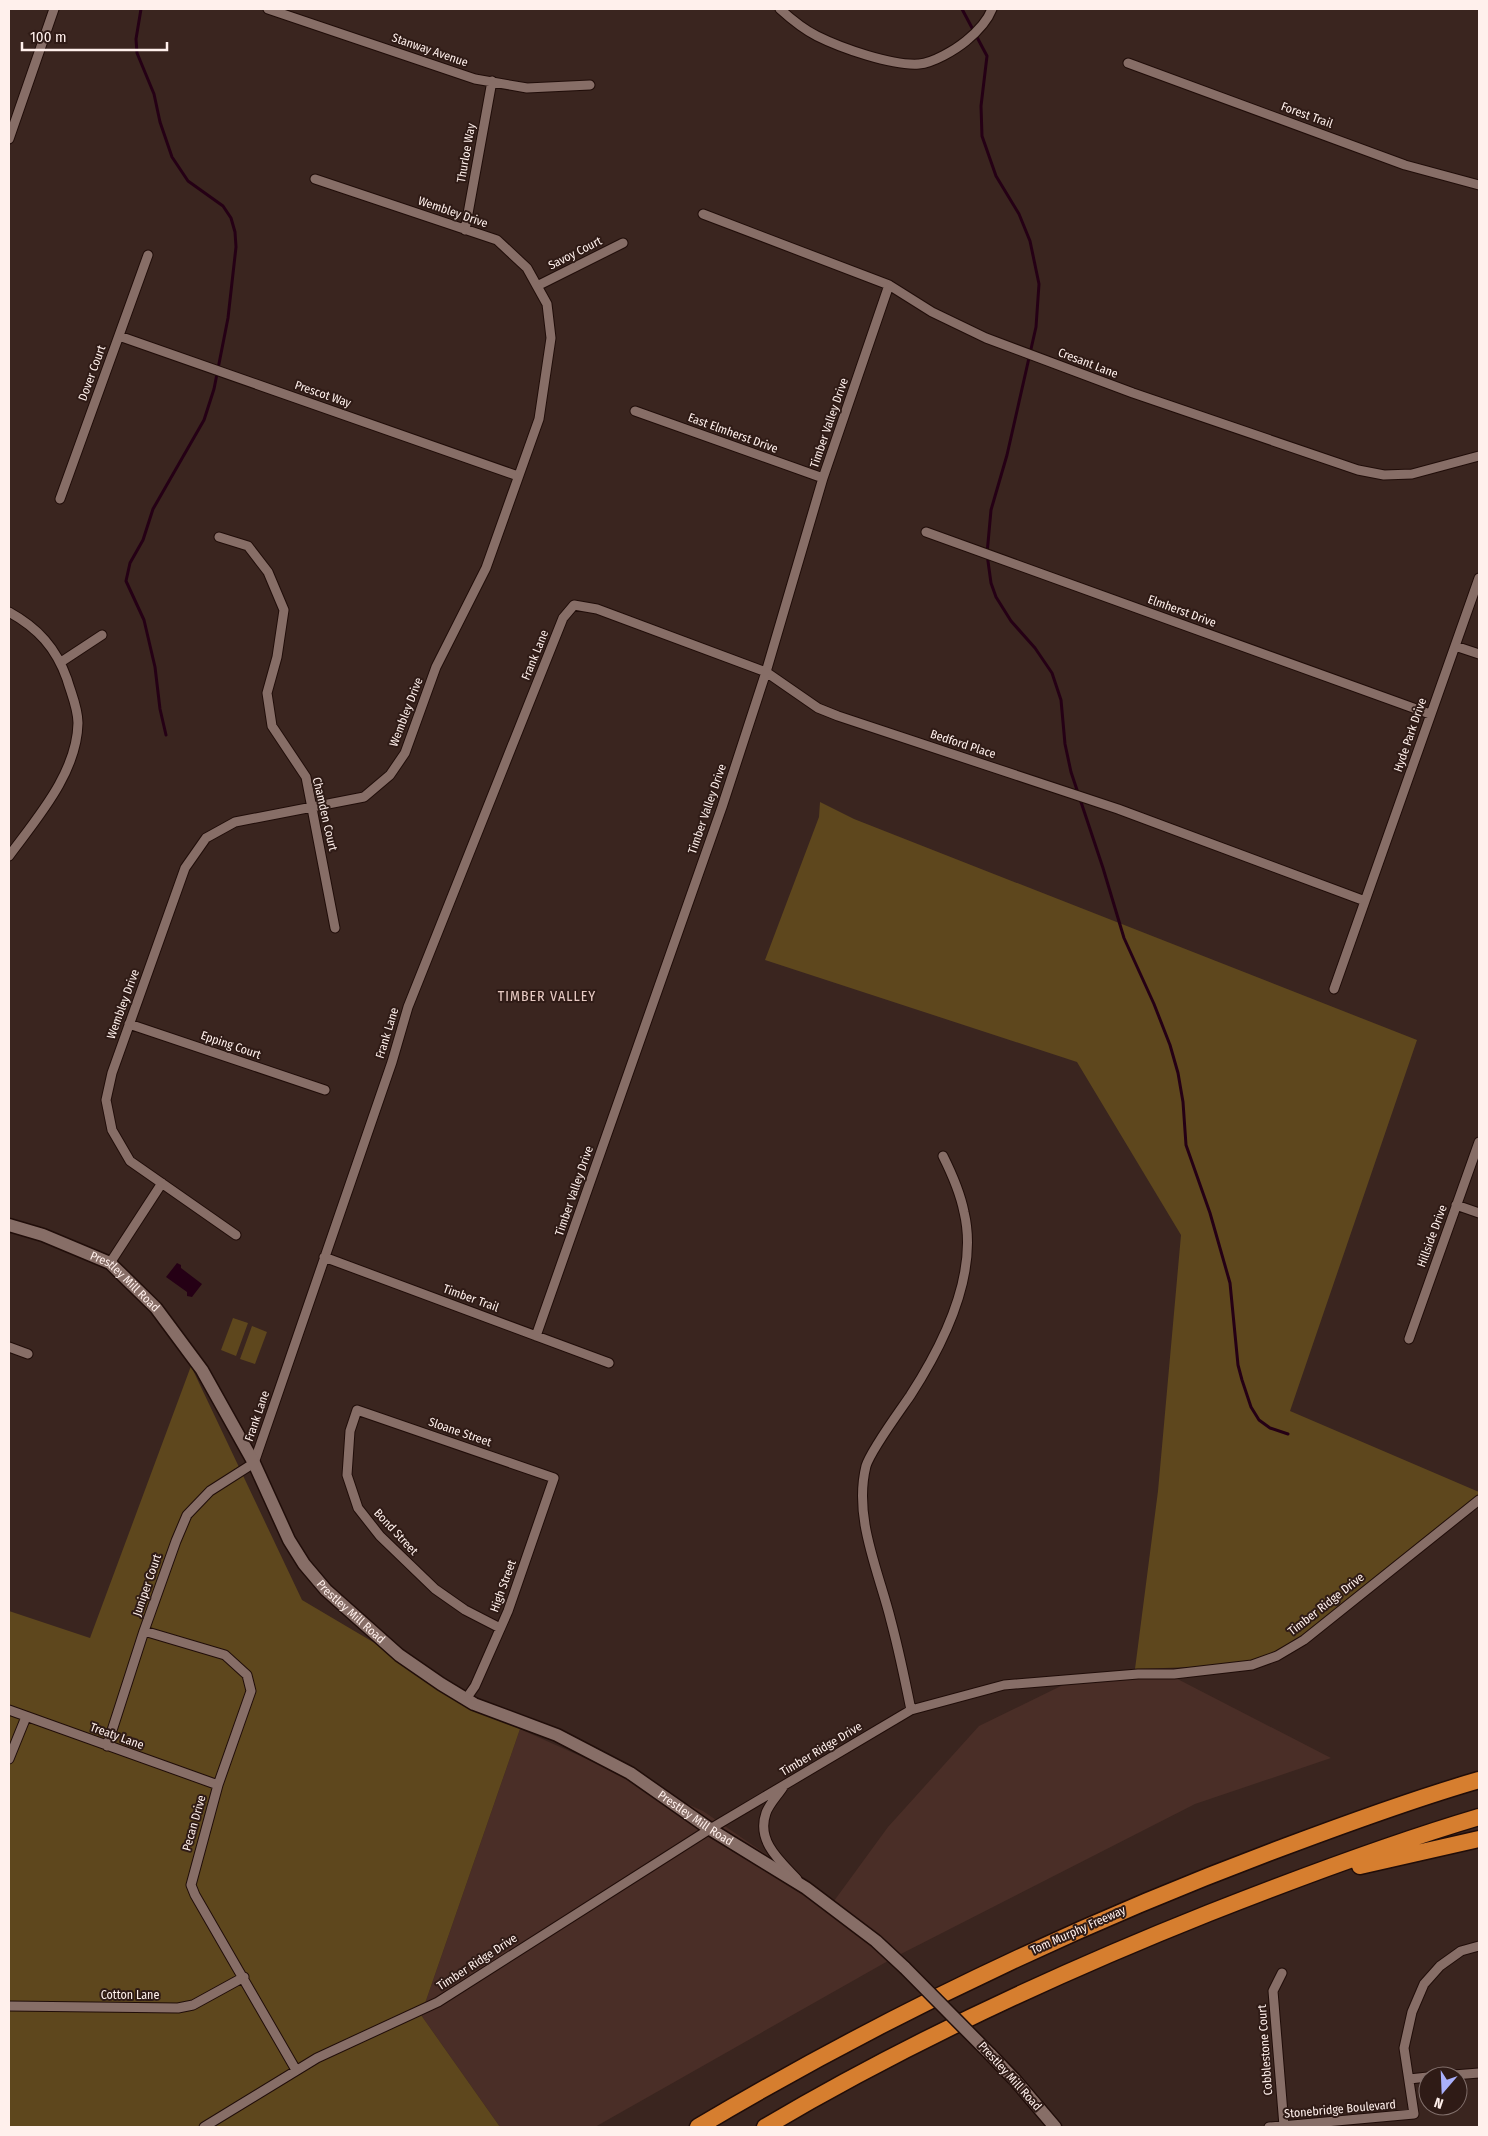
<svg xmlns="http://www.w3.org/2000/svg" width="1488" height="2136" viewBox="0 0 1488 2136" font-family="'Fira Sans Condensed',sans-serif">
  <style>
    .built { fill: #4a2e27 }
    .green { fill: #5e471d }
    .water { fill: #250015 }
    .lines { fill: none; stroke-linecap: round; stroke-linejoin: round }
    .stream { stroke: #250015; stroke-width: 3 }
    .street-casing { stroke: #200d09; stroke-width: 11 }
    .secondary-casing { stroke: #200d09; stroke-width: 15 }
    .highway-casing { stroke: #200d09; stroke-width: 19 }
    .street { stroke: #876e67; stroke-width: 9 }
    .secondary { stroke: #876e67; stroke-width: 12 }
    .highway { stroke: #d67e2f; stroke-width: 16 }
    .secondary-bridge-casing { stroke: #200d09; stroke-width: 15; stroke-linecap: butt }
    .secondary-bridge { stroke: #876e67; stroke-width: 12 }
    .labels { text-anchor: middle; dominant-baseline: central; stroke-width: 4; stroke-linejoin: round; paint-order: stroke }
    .street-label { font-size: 12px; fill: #fff0ec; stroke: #2f1b16 }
    .neighbourhood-label { font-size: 14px; letter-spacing: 1px; fill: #e8cbc4; stroke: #2f1b16 }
  </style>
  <rect width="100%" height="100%" fill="#3a251f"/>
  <path class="built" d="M1135 1669 1162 1671 1331 1758 1195 1804 895 1957 595 2127H500L421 2015 520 1729 703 1811 834 1901 888 1827 979 1726 1063 1685Z"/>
  <path class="green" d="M820 802 854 819 1417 1040 1290 1411 1479 1492V1500L1304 1640 1252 1665 1135 1669 1158 1491 1181 1235 1077 1062 765 960 819 817Z
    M233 1318 248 1323 236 1356 221 1350Z
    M252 1326 267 1332 255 1364 240 1359Z
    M191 1366 302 1600 520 1729 421 2015 500 2127H9V1611L90 1638Z"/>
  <path class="water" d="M177 1263 181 1265V1268L202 1284 192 1297 187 1296V1292L166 1277Z"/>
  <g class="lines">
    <path class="stream" d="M141 9 136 39 137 53 154 94 160 122 172 157 188 181 223 206 231 218 235 232 236 247 228 318 214 389 204 420 153 509 143 540 130 563 126 581 144 620 155 667 160 709 166 735
      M962 9 987 56 981 106 982 136 996 176 1019 214 1030 241 1039 284 1036 327 1007 455 991 510 987 554 991 583 996 597 1011 621 1035 648 1052 673 1061 700 1065 744 1071 772 1103 868 1124 938 1154 1004 1170 1045 1178 1073 1183 1102 1186 1145 1210 1213 1230 1283 1238 1365 1242 1380 1251 1407 1259 1420 1270 1428 1288 1434"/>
    <defs>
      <path id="street" d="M268 9 475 79 527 88 590 85
        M780 9C791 19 803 29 817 36 841 48 892 66 919 64 933 63 955 50 966 41 977 32 987 22 992 9
        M1128 63 1405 165 1479 185
        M9 139 54 9
        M703 214 889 285 932 312 986 338 1133 393 1358 470 1384 475 1412 474 1479 456
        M465 230 492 81
        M537 286 623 243
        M119 336 518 476
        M635 411 823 478
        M60 499 148 255
        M926 532 1430 714
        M219 537 248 546 268 572 284 610 277 657 267 693 272 726 306 777 335 928
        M9 612C38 628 56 648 67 679 71 693 78 708 78 723 77 773 37 818 9 856
        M1455 646 1479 654
        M61 662 102 635
        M1334 989 1479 578
        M129 1024 325 1090
        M1456 1205 1479 1213
        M236 1235 130 1161 112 1130 106 1100 112 1073 185 868 206 838 235 822 364 797 390 775 405 753 436 667 486 568 539 419 551 338 547 304 527 268 497 240 315 179
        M324 1257 609 1363
        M110 1263 162 1183
        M536 1336 722 807 766 672 823 478 889 285
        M1409 1339 1479 1142
        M9 1347 28 1354
        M144 1631 225 1655 247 1675 251 1691 218 1785 191 1885 195 1895 296 2070
        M466 1699 475 1686 508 1611 554 1478 357 1410 350 1431 347 1475 358 1508 380 1536 435 1589 465 1610 500 1628
        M9 1710 218 1785
        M911 1710C905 1680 899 1651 891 1621 879 1572 853 1518 866 1466 871 1450 899 1412 910 1396 943 1345 979 1274 964 1212 960 1192 952 1174 943 1156
        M107 1746 144 1631 176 1541 187 1515 210 1491 254 1463 392 1062 408 1007 563 618 574 605 597 609 766 672 818 708 838 716 1118 809 1365 901
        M9 1759 26 1717
        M783 1787C778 1795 769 1804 766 1813 756 1841 780 1861 797 1879
        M1282 1973 1273 1991 1284 2126
        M9 2006 178 2008 193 2005 244 1977
        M1441 2076 1479 2073
        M1409 2079 1428 2077
        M204 2127 317 2058 438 2002 710 1829 911 1710 1004 1685 1138 1674H1174L1252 1665 1277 1656 1304 1640 1479 1500
        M1269 2127 1414 2114 1404 2048 1412 2012 1424 1984 1440 1966 1461 1951 1479 1946"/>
      <g id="secondary">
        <path id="s1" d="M9 1225 43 1235 110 1263 156 1308 202 1370 254 1463 289 1540 304 1564 326 1590 399 1655 441 1684 474 1704 557 1735 630 1773 710 1829 806 1888 876 1941 905 1968"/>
        <path d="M990 2054 1015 2080 1055 2127"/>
      </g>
      <path id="highway" d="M1360 1866 1479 1839
        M698 2127C885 2016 1080 1923 1284 1847 1348 1823 1413 1799 1479 1780
        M765 2127C907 2043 1056 1974 1209 1913 1298 1878 1388 1844 1479 1817"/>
    </defs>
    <use href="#street" class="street-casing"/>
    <use href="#secondary" class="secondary-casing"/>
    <use href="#highway" class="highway-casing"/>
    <use href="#street" class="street"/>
    <use href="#secondary" class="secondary"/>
    <use href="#highway" class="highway"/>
    <defs>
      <path id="secondary-bridge" d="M905 1968 990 2054"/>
    </defs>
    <use href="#secondary-bridge" class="secondary-bridge-casing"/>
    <use href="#secondary-bridge" class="secondary-bridge"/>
  </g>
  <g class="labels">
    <g class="street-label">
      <text transform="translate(430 50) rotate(19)">Stanway Avenue</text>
      <text transform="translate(1307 115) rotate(20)">Forest Trail</text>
      <text transform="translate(466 153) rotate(-80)">Thurloe Way</text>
      <text transform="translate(453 212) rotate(19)">Wembley Drive</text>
      <text transform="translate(575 253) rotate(-27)">Savoy Court</text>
      <text transform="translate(1088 363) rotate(21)">Cresant Lane</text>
      <text transform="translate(92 373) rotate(-70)">Dover Court</text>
      <text transform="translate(323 394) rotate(19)">Prescot Way</text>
      <text transform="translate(829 423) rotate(-71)">Timber Valley Drive</text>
      <text transform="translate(733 433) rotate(20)">East Elmherst Drive</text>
      <text transform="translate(1182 611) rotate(20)">Elmherst Drive</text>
      <text transform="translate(535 655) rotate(-68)">Frank Lane</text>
      <text transform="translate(406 712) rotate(-69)">Wembley Drive</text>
      <text transform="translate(1410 735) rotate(-71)">Hyde Park Drive</text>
      <text transform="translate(963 744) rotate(18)">Bedford Place</text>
      <text transform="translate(707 809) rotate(-71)">Timber Valley Drive</text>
      <text transform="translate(325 814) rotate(77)">Chamden Court</text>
      <text transform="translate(123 1004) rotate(-70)">Wembley Drive</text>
      <text transform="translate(387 1033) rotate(-73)">Frank Lane</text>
      <text transform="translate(231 1045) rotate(19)">Epping Court</text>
      <text transform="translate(574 1191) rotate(-71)">Timber Valley Drive</text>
      <text transform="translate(1432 1236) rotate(-70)">Hillside Drive</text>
      <text stroke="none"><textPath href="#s1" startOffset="131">Prestley Mill Road</textPath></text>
      <text transform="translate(471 1298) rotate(20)">Timber Trail</text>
      <text transform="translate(257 1416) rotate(-71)">Frank Lane</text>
      <text transform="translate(460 1432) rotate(19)">Sloane Street</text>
      <text transform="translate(396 1532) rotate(47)">Bond Street</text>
      <text transform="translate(147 1585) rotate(-71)">Juniper Court</text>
      <text transform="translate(503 1586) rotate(-70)">High Street</text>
      <text transform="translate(1326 1604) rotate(-38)">Timber Ridge Drive</text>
      <text stroke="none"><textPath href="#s1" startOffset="536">Prestley Mill Road</textPath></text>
      <text transform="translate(117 1736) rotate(20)">Treaty Lane</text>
      <text transform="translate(821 1749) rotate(-31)">Timber Ridge Drive</text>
      <text stroke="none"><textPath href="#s1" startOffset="941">Prestley Mill Road</textPath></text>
      <text transform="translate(194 1823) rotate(-74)">Pecan Drive</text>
      <text transform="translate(1078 1930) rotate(-24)">Tom Murphy Freeway</text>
      <text transform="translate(477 1962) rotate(-33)">Timber Ridge Drive</text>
      <text x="130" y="1995">Cotton Lane</text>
      <text transform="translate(1265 2050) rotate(-94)">Cobblestone Court</text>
      <text transform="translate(1010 2076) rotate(48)">Prestley Mill Road</text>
      <text transform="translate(1340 2109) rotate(-5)">Stonebridge Boulevard</text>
    </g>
    <g class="neighbourhood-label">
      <text x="547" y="996">TIMBER VALLEY</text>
    </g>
  </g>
  <rect width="1488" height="2136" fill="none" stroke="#fff0ec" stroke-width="20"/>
  <g transform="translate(1443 2091) rotate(199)"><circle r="24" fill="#2f1b16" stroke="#82706c"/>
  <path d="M0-4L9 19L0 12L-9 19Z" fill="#a9b0fc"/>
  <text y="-8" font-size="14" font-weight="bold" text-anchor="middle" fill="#fff0ec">N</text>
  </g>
  <path d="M22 42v8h145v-8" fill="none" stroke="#fff0ec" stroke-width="2.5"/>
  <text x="30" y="42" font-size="15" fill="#fff0ec" stroke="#2f1b16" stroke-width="4" paint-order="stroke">100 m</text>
</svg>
